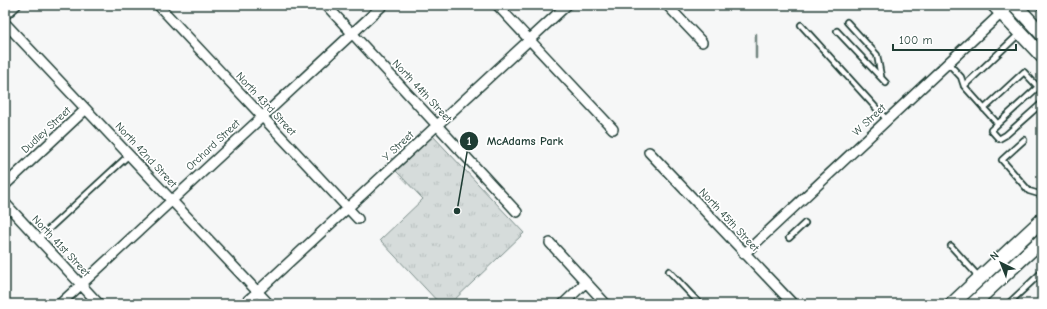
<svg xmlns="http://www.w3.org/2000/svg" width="1047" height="309" viewBox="0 0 1047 309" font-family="'Comic Neue',sans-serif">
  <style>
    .park { fill: url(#park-tufts); stroke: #7a8c88 }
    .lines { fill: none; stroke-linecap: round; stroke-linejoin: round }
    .stream { stroke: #72857f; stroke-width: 2.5 }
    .service-casing { stroke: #1f3d34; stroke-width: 8 }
    .minor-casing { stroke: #1f3d34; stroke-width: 12 }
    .secondary-casing { stroke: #1f3d34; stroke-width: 16 }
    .service { stroke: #fff; stroke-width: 4.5 }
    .minor { stroke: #fff; stroke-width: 9 }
    .secondary { stroke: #fff; stroke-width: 13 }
    .labels { text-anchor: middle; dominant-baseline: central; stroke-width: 3.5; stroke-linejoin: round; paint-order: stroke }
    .street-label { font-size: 11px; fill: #1f3d34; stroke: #fff }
    .leader { fill: none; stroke: #1f3d34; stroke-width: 1.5 }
    .callout-dot { fill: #1f3d34; stroke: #fff; stroke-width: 1.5 }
    .mark-label { font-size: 12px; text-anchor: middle; font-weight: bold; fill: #fff }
    .callout-label { font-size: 12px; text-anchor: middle; font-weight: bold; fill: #1f3d34; stroke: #fff; stroke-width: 3.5; stroke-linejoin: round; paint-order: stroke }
  </style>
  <defs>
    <pattern id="park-tufts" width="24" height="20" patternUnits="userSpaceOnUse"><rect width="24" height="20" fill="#d6dcdb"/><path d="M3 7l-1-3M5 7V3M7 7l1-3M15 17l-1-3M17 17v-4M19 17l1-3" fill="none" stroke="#b7bebd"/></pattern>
  </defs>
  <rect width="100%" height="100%" fill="#f6f7f7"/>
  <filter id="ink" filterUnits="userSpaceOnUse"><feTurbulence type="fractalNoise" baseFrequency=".025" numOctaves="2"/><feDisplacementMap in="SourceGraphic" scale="8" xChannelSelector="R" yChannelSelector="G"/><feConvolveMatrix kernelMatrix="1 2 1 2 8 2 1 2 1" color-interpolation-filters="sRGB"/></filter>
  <g filter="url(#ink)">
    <path class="park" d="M433 136 524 233 450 304H440L380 240 423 199 396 171Z"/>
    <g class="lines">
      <path class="stream" d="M756 34V58"/>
      <defs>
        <path id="service" d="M1039 5 1042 9
          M847 22 877 55 881 76
          M801 25 887 120
          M837 31 886 83
          M948 63 961 77 964 86 997 123
          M964 86 1019 34
          M1042 91 1038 87 991 130 999 139 1006 135 1042 103
          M984 109 1024 72 1038 87 1042 85
          M1024 140 1002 160 1029 191 1039 194
          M789 238 805 223
          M38 239 129 155
          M951 246 979 277
          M1042 255V259
          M669 271 700 304
          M1008 304 1042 272"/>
        <path id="minor" d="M158 5 358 219
          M326 5 517 212
          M497 5 613 129
          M667 5 702 42
          M5 15 16 5
          M5 23 269 304
          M649 152 793 304
          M5 185 86 109
          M5 203 99 304
          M550 243 606 304
          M744 254 1010 5
          M60 304 383 5
          M244 304 567 5
          M563 304 586 282"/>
        <path id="secondary" d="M994 5 1042 56
          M1015 5 1042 34
          M952 304 1042 220
          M973 304 1042 240"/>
      </defs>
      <use href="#service" class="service-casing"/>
      <use href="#minor" class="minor-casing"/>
      <use href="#secondary" class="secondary-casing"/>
      <use href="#service" class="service"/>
      <use href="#minor" class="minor"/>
      <use href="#secondary" class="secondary"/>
    </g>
  </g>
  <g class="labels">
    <g class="street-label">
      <text transform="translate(422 91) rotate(47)">North 44th Street</text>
      <text transform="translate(266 104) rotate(47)">North 43rd Street</text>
      <text transform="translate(869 120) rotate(-43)">W Street</text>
      <text transform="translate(46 130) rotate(-43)">Dudley Street</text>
      <text transform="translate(213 145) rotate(-43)">Orchard Street</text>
      <text transform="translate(398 146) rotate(-43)">Y Street</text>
      <text transform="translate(146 155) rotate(47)">North 42nd Street</text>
      <text transform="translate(729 220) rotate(47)">North 45th Street</text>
      <text transform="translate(61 246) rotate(47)">North 41st Street</text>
    </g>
  </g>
  <path class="leader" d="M457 211L469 141"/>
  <g class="callout-dot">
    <circle cx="457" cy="211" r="4"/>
    <circle cx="469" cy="141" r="10"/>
  </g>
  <g class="mark-label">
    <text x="469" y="145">1</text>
  </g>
  <g class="callout-label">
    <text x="525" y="145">McAdams Park</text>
  </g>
  <rect width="1047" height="309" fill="none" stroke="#fff" stroke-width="20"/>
  <rect x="10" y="10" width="1027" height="289" fill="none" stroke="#1f3d34" stroke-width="1.5" filter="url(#ink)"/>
  <g transform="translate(1001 263) rotate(317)" stroke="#ffffff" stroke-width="3" paint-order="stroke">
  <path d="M0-3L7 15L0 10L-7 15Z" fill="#1f3d34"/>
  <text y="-6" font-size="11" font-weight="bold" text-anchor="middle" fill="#1f3d34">N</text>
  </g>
  <path d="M893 44v6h123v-6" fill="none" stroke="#1f3d34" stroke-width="2"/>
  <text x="899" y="44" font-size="12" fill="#1f3d34" stroke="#ffffff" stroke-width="3" paint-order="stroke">100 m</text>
</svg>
